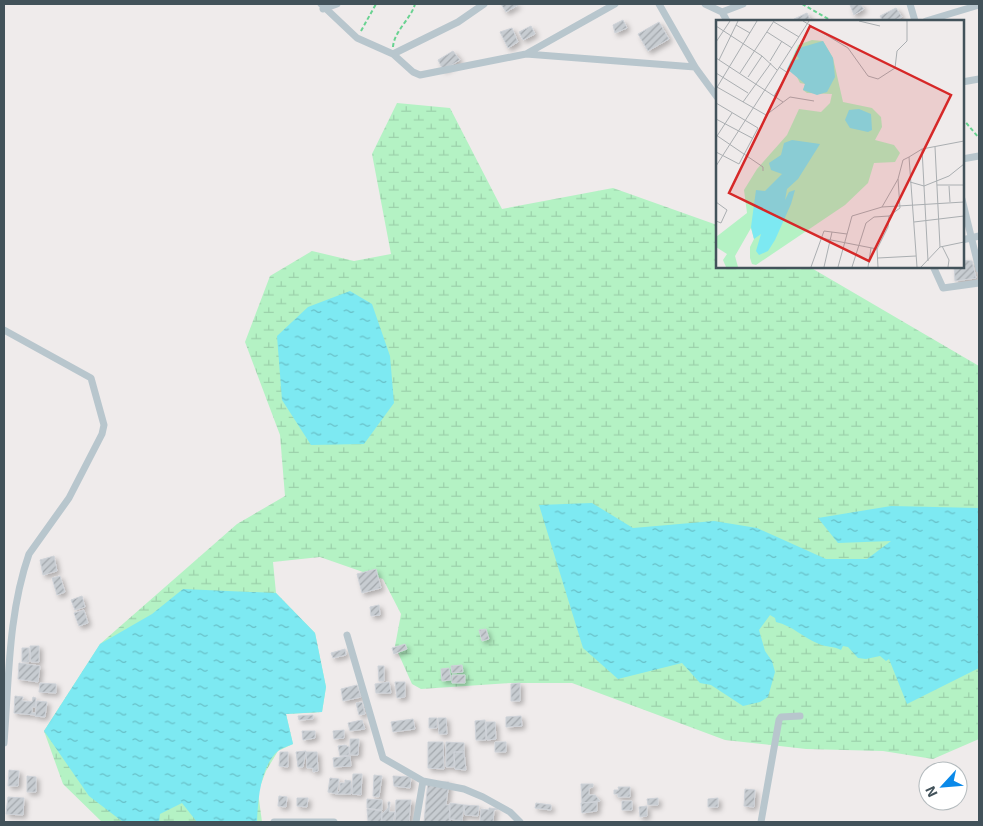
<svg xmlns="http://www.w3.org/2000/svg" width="983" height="826" viewBox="0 0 983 826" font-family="'Exo 2',sans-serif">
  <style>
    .wetland { fill: url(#wetland-marsh) }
    .water { fill: url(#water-ripples) }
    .building { fill: url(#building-hatch); stroke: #ced2d8; filter: url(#shadow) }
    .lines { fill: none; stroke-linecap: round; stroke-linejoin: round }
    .path { stroke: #69d291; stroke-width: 2; stroke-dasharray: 4 2.5; stroke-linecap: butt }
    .minor { stroke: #b8c6cd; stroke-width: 7 }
    .inset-road { fill: none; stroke: #aaaeb1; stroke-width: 1 }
    .view { fill: #d62828; fill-opacity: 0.15; stroke: #d62828; stroke-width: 2.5 }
    .inset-edge { fill: none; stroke: #42525a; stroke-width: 2.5 }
  </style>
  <defs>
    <pattern id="wetland-marsh" width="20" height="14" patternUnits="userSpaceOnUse" patternTransform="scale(1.25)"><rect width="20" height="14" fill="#b4f2c4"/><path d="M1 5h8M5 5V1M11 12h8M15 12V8" fill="none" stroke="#9cd1ab"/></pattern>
    <pattern id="water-ripples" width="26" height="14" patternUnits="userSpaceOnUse" patternTransform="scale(1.25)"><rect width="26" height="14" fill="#7de9f2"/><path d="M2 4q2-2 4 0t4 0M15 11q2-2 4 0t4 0" fill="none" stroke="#68bfc7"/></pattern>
    <pattern id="building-hatch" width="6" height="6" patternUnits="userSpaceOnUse" patternTransform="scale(1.25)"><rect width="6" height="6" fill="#c7ccd1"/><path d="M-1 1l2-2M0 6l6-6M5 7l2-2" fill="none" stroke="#a3a8ad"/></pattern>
    <filter id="shadow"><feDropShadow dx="3" dy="3" stdDeviation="2.5" flood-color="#0004"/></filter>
  </defs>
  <rect width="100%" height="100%" fill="#efebeb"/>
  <path class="wetland" d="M397 103 450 108 502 209 613 188 717 225V266H808L979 366V739L933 759 883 751 806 749 725 740 572 683H510L421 689 412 684 395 646 401 614 383 579 320 557 273 562 276 593 315 633 326 687 322 712 286 714 293 744 278 751 266 771 258 792 262 822H102L63 784 44 731 100 644 237 524 285 496 280 435 245 342 270 276 312 251 354 261 391 254 372 154Z"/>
  <path class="water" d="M350 291 372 304 390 356 394 403 364 444 311 445 282 400 277 336 308 307Z
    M592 503 633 528 714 521 757 528 826 559H867L891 541 838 543 818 518 891 506 979 508V668L907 704 889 659 886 661 880 656 866 659 858 658 848 647 843 646 841 650C834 646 826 647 819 644 802 637 793 626 776 622L775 618 770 615 759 630 765 651 772 661 775 672 768 697 760 702 743 706 711 685 700 683 682 663 618 679 583 648 539 505Z
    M183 589 276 593 315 633 326 687 322 712 286 714 293 744C289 746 281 748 278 751 260 767 258 800 257 822H197L182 803 160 814 159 822H123L89 796 44 731 100 644 152 614Z"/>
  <path class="building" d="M501 4H517L518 5 506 12Z
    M853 4H860L864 9 854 15 850 5Z
    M896 8 902 17 892 21H883L880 16Z
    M807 13 811 21H796L794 19Z
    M623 20 627 28 615 33 613 25Z
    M659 22 669 39 648 51 638 34Z
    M531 26 535 34 523 40 519 32Z
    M512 28 518 42 508 48 500 32Z
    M453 51 460 60 443 70 438 60Z
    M962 260 972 261 976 278 955 281 954 266H962Z
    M54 556 57 571 43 575 40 560Z
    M376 569 381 588 362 593 357 574Z
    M60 576 65 592 57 595 52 578Z
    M82 596 85 607 75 610 71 600Z
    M379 605 380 615 371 616 370 607Z
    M84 610 88 623 79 626 74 613Z
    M486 629 489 639 482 641 479 630Z
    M405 644 407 649 394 654 392 648Z
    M30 646H39V662H31Z
    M22 648H29V662H22Z
    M345 649 346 655 333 658 331 653Z
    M19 663 40 666 38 682 18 679Z
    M462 665 463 672 452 673 451 666Z
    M378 666H384V681H379Z
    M449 668 451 680 442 681 441 669Z
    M452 675H465V683H452Z
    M389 682 391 693H376L375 684Z
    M395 682H405V697L397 698Z
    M40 683 56 684V693L39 692Z
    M520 683V701H511V684Z
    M357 685 361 697 343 701 341 689Z
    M15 696 23 697 22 701 32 702 33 697 36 698 35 707H32V713H35V715L14 713Z
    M37 701 47 702 45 717 35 716Z
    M362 702 365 714 359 715 356 703Z
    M313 715V719L299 720 298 716Z
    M521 716 522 726 506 727V717Z
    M429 718H437V728H429Z
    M438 718H446L447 734H439Z
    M413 719 415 729 393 732 391 722Z
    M362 720 365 729 350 731 348 723Z
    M485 720 486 740H476L475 721Z
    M486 722H495L496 739 487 740Z
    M344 730V738L334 739 333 731Z
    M302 731H315V738L303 740Z
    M350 739H359L358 755H350Z
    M428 742H443L444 769 428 768Z
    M446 742 464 743V752H454V767H446Z
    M495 742H506V752H495Z
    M345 745 349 747V755L340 756 338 746Z
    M306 751 303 767H298L296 752Z
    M280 752H288V767L279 766Z
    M306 752H317L318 771 313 772V768H307Z
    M454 752H464L466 770 455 769Z
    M350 756 351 766 334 767 333 758Z
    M9 770 19 771 18 786H8Z
    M353 774H362L361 795 352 794Z
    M374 775 382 776 379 797 373 796Z
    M27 776 36 777V792H27Z
    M393 776 411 777 410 788 394 786Z
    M330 778 339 779 337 794 328 792Z
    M345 780 351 781V794H337L340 790V783H345Z
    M428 781 449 782 446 805H450V822H424Z
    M581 784H593V787L589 788V795H595L600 801 582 803Z
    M618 787H630V797H618V794H614V790H619Z
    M745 789 755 790 754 807 744 806Z
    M279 796 287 797 286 807 278 806Z
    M8 797 24 798 23 815 6 814Z
    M297 798H308L307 807 297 806Z
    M658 798V805H648L647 799Z
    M718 798V807H708V799Z
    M367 799 382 800V810L367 808Z
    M396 800H411L409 822H395Z
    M622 801H632V810H622Z
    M388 802H390L389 812H395L393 822H382V814L388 808Z
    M597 802V811L582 813 581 803Z
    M450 803 464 805 462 821 449 819Z
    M536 803 551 805V810L535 808Z
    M464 805 479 806 478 816 465 815Z
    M647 806V816L640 817 639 807Z
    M489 808 498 809 494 810 493 822H494L480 821 481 809 489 810Z
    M367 809 382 811 381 822 368 821Z"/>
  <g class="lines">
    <path class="path" d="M802 4 832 21
      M361 31 376 4
      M393 47C394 31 411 19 415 4
      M962 118 979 138"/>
    <path class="minor" d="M321 4 357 38 393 54 458 22 484 4
      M659 4 695 67 717 97
      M705 4 722 12 727 21
      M910 4 915 21
      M323 9 337 4
      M722 12 743 4
      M926 21 979 5
      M393 54 413 72 420 75 526 54 695 67
      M526 54 615 4
      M962 82 979 79
      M962 159 979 156
      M962 199 979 269
      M962 240 979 236
      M933 266 943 288 979 283
      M4 330 91 378 104 425 102 434 69 498 29 554C8 614 9 680 4 743
      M347 635 383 758 423 781 464 789 483 797 510 812 520 822
      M274 822H334
      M416 822 423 781
      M761 822 779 720 781 717 800 716"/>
  </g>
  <g transform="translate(716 20)">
    <rect width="248" height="248" fill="#efebeb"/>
    <path d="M96 20 107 21 117 38 127 82 156 88 165 97 166 107 159 120 178 125 184 133 179 142 158 143 152 163 129 185 40 245 36 244 34 238V227L38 219 35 208 19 236 22 247H10L7 240 11 234 0 227V217L31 193 28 170 41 149 71 115 83 89 105 92 114 83 116 74 91 73 87 70 89 64 84 63 79 53 71 50 82 25Z" fill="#b4f2c4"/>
    <path d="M107 21 117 38 119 57 111 72 101 75 87 70 89 64 71 49 75 41 83 39 79 32 83 28ZM143 89 155 94 156 110 152 112 134 108 129 100 133 90ZM76 120 104 124 82 159 71 169 69 180 73 172 79 170 75 184 59 220 52 231 43 235 40 231 45 214 38 219 35 207 40 170 49 171 66 154 55 150 53 143 65 135 68 123Z" fill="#7de9f2"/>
    <path class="inset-road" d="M87 1 132 28 152 56 162 59 179 48 181 31 191 21V1M143 1 164 6M58 2 83 17M20 5 34 13M0 6 46 36 61 50M51 12 76 28M0 22 14 1M0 38 67 82M3 40 22 1M54 41 66 21M0 53 32 73M24 53 58 1M32 57 46 36M1 67 50 95 74 77 98 81M0 69 41 1M58 76 72 53 63 47M27 82 55 43M0 83 42 108 23 144 0 132M0 99 36 118M0 115 47 147V151M1 116 16 93M219 127 224 227M206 129 212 241M0 146 93 1M194 162 208 166 233 156 248 144M221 165H248M233 166 234 182M0 182 11 190 5 203 0 201M166 187 182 159 187 140 193 137M198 202 248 196M105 218 161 229M226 226 233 240 232 247M162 238 200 236M95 247 108 211 131 214M108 247 116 212M122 247 136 196 166 187 248 182M136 247 150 203 158 197 173 196 184 188 182 159M152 247 155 228M162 247 161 229 172 207 173 196M201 247 193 137 206 129 248 121M205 247 224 227 248 222"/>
    <path class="view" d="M94 6 235 75 153 241 13 173Z"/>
    <rect width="248" height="248" class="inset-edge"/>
  </g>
  <rect width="983" height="826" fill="none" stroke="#42525a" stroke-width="10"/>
  <g transform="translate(943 786) rotate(244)"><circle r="24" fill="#ffffff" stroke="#b3babd"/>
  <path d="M0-4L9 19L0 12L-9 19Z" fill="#0a89e9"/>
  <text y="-8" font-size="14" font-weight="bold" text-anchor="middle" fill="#42525a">N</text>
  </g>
</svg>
